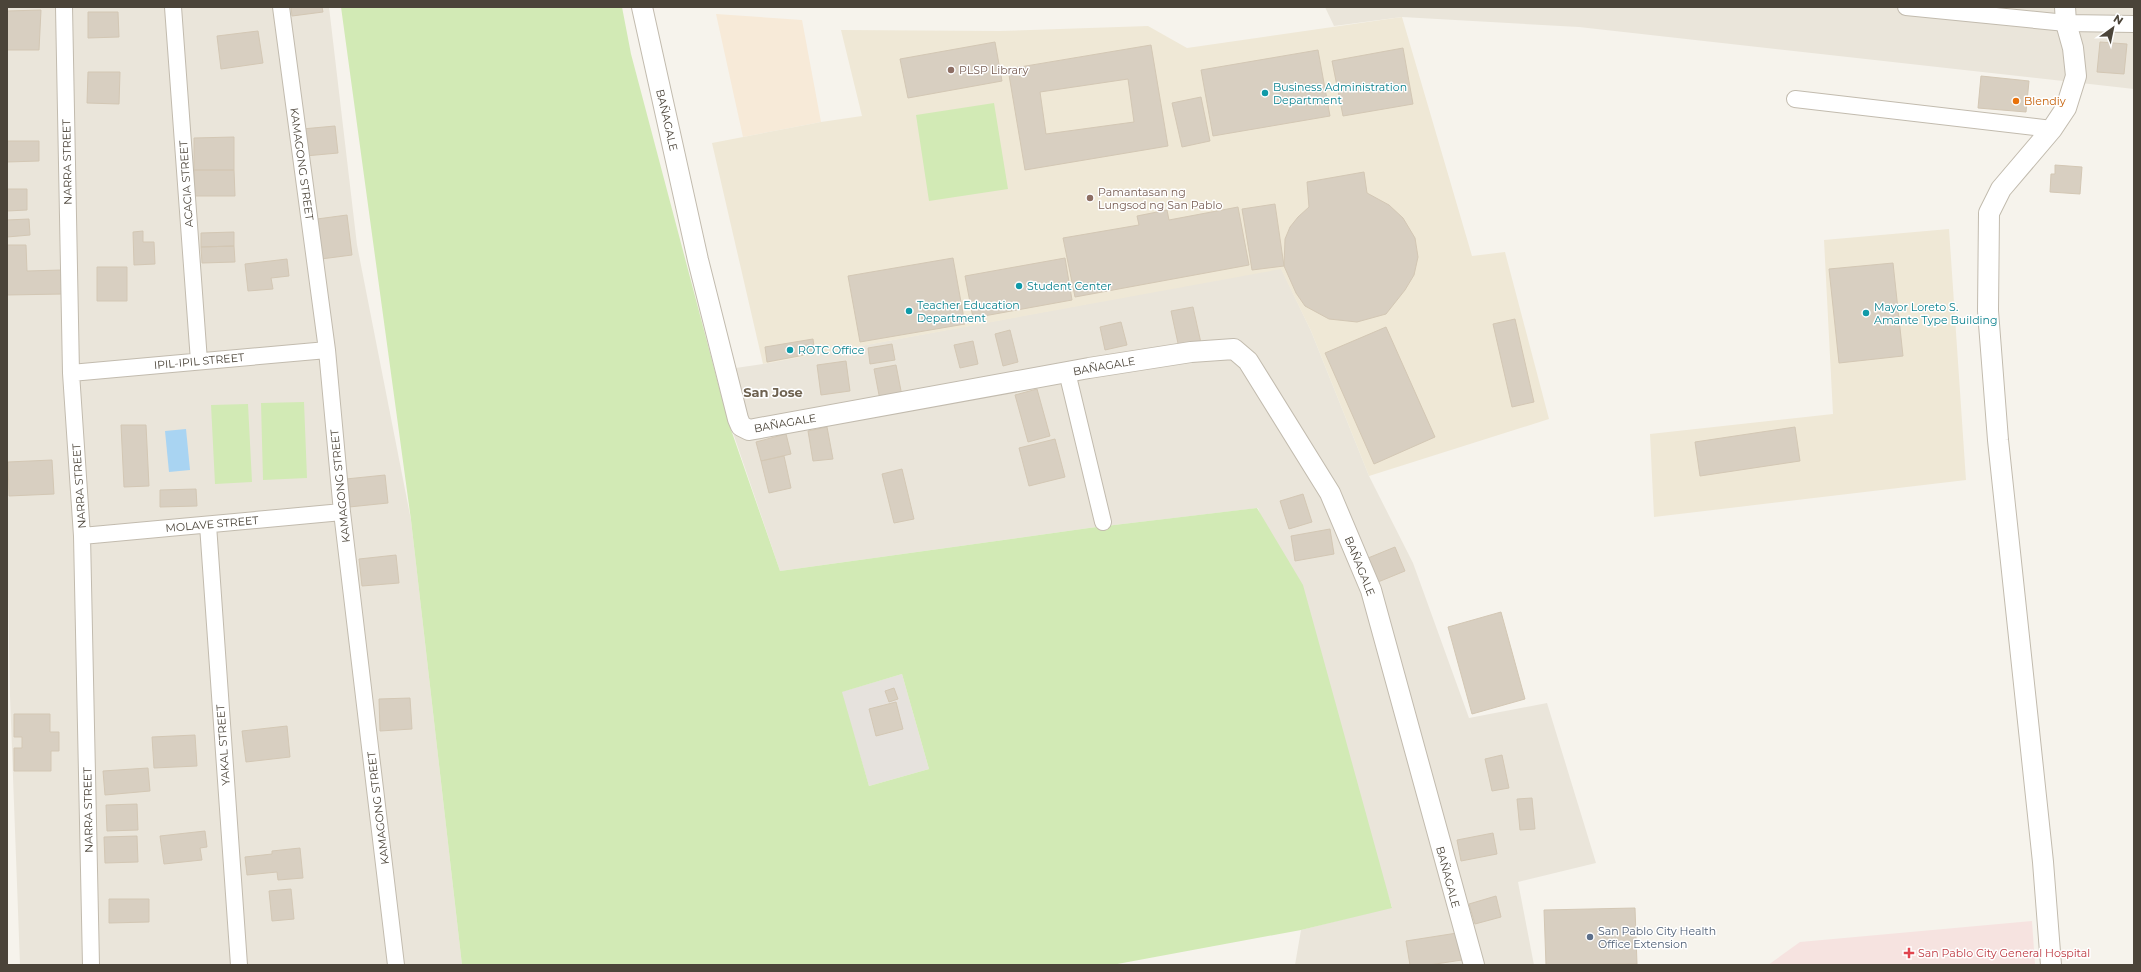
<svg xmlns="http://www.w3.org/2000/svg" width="2141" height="972" viewBox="0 0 2141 972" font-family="Montserrat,sans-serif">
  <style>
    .residential { fill: #eae5da }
    .commercial { fill: #f7ead8 }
    .industrial { fill: #e6e2dd }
    .education { fill: #efe8d6 }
    .medical { fill: #f6e3e0 }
    .green { fill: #d2eab5; fill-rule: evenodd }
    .water { fill: #a9d4f2 }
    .building { fill: #d8cfc1; stroke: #d3c7b4; fill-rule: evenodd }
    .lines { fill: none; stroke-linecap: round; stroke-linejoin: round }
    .minor-casing { stroke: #c2bbae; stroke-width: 18 }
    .tertiary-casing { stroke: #c2bbae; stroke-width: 22 }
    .minor { stroke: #fff; stroke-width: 16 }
    .tertiary { stroke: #fff; stroke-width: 20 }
    .education-dot { fill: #8d6e63; stroke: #fff; stroke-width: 1.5 }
    .culture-dot { fill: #0f9aa8; stroke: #fff; stroke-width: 1.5 }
    .food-dot { fill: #e8710a; stroke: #fff; stroke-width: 1.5 }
    .service-dot { fill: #5c6f8a; stroke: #fff; stroke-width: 1.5 }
    .health-dot { fill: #e0444e; stroke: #fff; stroke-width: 1.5 }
    .labels { text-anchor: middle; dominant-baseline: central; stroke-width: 3; stroke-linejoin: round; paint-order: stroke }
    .education-label { font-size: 11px; fill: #785e54; stroke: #fff; text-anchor: start }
    .culture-label { font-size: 11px; fill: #0d838f; stroke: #fff; text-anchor: start }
    .food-label { font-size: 11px; fill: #c56008; stroke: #fff; text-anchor: start }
    .street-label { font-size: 11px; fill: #4b4439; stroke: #fff }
    .service-label { font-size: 11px; fill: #4e5e75; stroke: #fff; text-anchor: start }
    .health-label { font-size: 11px; fill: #be3a42; stroke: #fff; text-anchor: start }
    .quarter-label { font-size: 13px; font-weight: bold; fill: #6e6250; stroke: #fff }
  </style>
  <rect width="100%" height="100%" fill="#f6f3ec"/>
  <path class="residential" d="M7 7H329L357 245 411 520 462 965H20L10 696 7 534Z
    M1325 7H2134V89L1579 27 1402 17 1334 26Z
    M1281 268 1311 331 1369 476 1413 563 1469 718 1547 703 1596 863 1518 882 1534 965H1295L1301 930 1392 907 1258 508 1089 528 780 571 729 421 715 371 763 364Z"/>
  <path class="commercial" d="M716 14 802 20 821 122 743 137Z"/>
  <path class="industrial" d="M902 674 929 769 869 786 841 692Z"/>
  <path class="education" d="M1402 17 1472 256 1505 252 1549 419 1369 476 1311 331 1281 269 763 364 712 143 821 122 862 116 841 30 1000 31 1148 26 1187 48Z
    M1949 229 1966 480 1654 517 1650 434 1833 414 1824 240Z"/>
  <path class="medical" d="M2032 921 2035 965H1768L1800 942Z"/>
  <path class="green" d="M341 7H622L631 54 728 421 780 571 1089 528 1257 508 1303 585 1392 908 1301 930 1112 965H462L411 520ZM902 674 929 769 869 786 842 692Z
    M994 103 1008 189 929 201 916 115Z
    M304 402 307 478 263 480 261 403Z
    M248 404 252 482 215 484 211 405Z"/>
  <path class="water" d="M186 429 190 470 169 472 165 431Z"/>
  <path class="building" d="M291 7H322L323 12 292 16Z
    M41 10 39 50H7V11Z
    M88 12H118L119 37 88 38Z
    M258 31 263 63 221 69 217 36Z
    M995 42 1002 81 908 98 900 59Z
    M2100 42 2127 44 2124 74 2097 72Z
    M1151 45 1168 146 1025 170 1008 69ZM1128 79 1134 122 1046 134 1040 92Z
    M1403 48 1413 104 1343 116 1332 61Z
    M1318 50 1330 116 1213 136 1201 70Z
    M88 72H120L119 104 87 103Z
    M1981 76 2029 81 2026 112 1978 108Z
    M1201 97 1210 141 1182 147 1172 103Z
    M335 126 338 153 305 156 302 129Z
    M234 137V170H194V138Z
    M7 141H39V161L7 162Z
    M2055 165 2082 167 2080 194 2050 192 2051 174H2055Z
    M194 170H234L235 196H195Z
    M1364 172 1367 193 1389 205 1403 218 1415 238 1418 257 1414 275 1405 290 1386 314 1357 322 1329 319 1305 306 1296 293 1284 266 1285 239 1290 227 1298 217 1309 207 1307 182Z
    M7 189H27V210L7 211Z
    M1275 204 1284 266 1252 270 1242 209Z
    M1238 207 1249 265 1075 297 1063 238 1139 225 1137 216 1167 210 1169 220Z
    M347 215 352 255 321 259 317 219Z
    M29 219 30 235 7 237V220Z
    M143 231V242H154L155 264 134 265 133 232Z
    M234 232V246L201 247V233Z
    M7 245H26L27 271 62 270 63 294 7 295Z
    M234 246 235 262 202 263 201 247Z
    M953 258 965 324 860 342 848 276Z
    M1065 258 1072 300 973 318 965 276Z
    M287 259 289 276 271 278 273 289 248 291 245 264Z
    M1893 263 1903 356 1839 363 1829 269Z
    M97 267H127V301H97Z
    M1193 307 1201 343 1179 348 1171 311Z
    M1515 319 1534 402 1512 407 1493 324Z
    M1121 322 1127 345 1105 350 1100 327Z
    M1386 327 1435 437 1374 464 1325 353Z
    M1010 330 1018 362 1003 366 995 334Z
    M813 339 815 353 767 362 765 347Z
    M973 341 978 364 960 368 954 345Z
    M892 344 895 360 870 364 868 348Z
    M846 361 850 391 821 395 817 365Z
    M896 365 902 396 880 400 874 369Z
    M1037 389 1050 436 1028 442 1015 395Z
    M121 425H146L149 486 124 487Z
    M827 427 833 459 813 461 808 431Z
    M1795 427 1800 461 1700 476 1695 442Z
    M786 434 791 454 761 461 756 442Z
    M1055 439 1065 477 1029 486 1019 448Z
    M784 456 791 488 769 493 761 461Z
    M52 460 54 494 9 496 8 462Z
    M902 469 914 519 894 523 882 474Z
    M385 475 388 503 349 507 346 479Z
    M196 489 197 506 160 507V490Z
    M1303 494 1312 522 1289 529 1280 501Z
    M1330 529 1334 554 1295 561 1291 536Z
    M1395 547 1405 571 1378 582 1368 558Z
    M396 555 399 583 362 586 359 559Z
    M1501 612 1525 699 1472 714 1448 627Z
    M894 688 898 699 889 702 885 691Z
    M410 698 412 729 380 731 379 699Z
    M896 702 903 729 876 736 869 709Z
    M14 714H50V732H59V751H51V771H14V748H22V737H14Z
    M287 726 290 757 246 762 242 731Z
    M195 735 197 766 154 768 152 737Z
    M1502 755 1509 788 1492 791 1485 759Z
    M148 768 150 791 105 795 103 771Z
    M1532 798 1535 829 1520 830 1517 799Z
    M137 804 138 830 107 831 106 805Z
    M205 831 207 847 200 848 202 860 164 864 160 836Z
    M1493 833 1497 854 1461 861 1457 840Z
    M137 836 138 862 105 863 104 837Z
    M300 848 303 878 278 880 277 872 247 875 245 857 272 854V851Z
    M291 889 294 919 272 921 269 891Z
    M1496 896 1501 917 1475 924 1469 904Z
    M109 899H149V922L109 923Z
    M1635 908 1637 964 1546 965 1544 910Z
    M1457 933 1462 960 1429 965H1410L1406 941Z"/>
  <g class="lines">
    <defs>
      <path id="minor" d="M64 7 71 373 82 536 91 965
        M173 7 199 361
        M281 7 327 350 342 512 396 965
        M1906 7 2066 23 2134 24
        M1795 99 2052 129
        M1067 372 1103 522
        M71 373 327 350
        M208 525 239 965
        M82 536 342 512"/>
      <path id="tertiary" d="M642 7 698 260 738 419 741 426 749 430 1089 368 1191 352 1234 349 1248 361 1330 493 1371 590 1474 965
        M2051 965 2043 862 1998 440 1988 311 1989 213 2001 189 2052 129 2066 108 2076 76 2073 48 2066 23 2065 7"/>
    </defs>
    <use href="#minor" class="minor-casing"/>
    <use href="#tertiary" class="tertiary-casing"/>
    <use href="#minor" class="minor"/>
    <use href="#tertiary" class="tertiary"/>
  </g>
  <g class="education-dot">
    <circle cx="951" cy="70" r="4"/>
    <circle cx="1090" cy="198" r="4"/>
  </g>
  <g class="culture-dot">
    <circle cx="1265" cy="93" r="4"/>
    <circle cx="1019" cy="286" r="4"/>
    <circle cx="909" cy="311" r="4"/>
    <circle cx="1866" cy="313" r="4"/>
    <circle cx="790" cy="350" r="4"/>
  </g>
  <circle class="food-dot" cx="2016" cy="101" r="4"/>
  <circle class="service-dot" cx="1590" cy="937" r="4"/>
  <path class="health-dot" d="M1907 947h4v4h4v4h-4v4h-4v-4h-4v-4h4z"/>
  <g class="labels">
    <g class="education-label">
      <text x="959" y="70">PLSP Library</text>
      <text x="1098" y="192">Pamantasan ng<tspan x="1098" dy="13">Lungsod ng San Pablo</tspan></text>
    </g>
    <g class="culture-label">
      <text x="1273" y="87">Business Administration<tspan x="1273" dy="13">Department</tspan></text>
      <text x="1027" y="286">Student Center</text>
      <text x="917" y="305">Teacher Education<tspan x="917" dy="13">Department</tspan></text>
      <text x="1874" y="307">Mayor Loreto S.<tspan x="1874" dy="13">Amante Type Building</tspan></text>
      <text x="798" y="350">ROTC Office</text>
    </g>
    <g class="food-label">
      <text x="2024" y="101">Blendiy</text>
    </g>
    <g class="street-label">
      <text transform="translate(667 120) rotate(77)">BAÑAGALE</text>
      <text transform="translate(67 162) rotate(-91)">NARRA STREET</text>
      <text transform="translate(302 164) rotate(82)">KAMAGONG STREET</text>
      <text transform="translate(186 184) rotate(-94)">ACACIA STREET</text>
      <text transform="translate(199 361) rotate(-5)">IPIL-IPIL STREET</text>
      <text transform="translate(1104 366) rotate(-10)">BAÑAGALE</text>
      <text transform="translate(785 423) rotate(-10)">BAÑAGALE</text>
      <text transform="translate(79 486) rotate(-94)">NARRA STREET</text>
      <text transform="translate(340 486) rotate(-96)">KAMAGONG STREET</text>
      <text transform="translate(212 524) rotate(-5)">MOLAVE STREET</text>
      <text transform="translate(1360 566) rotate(68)">BAÑAGALE</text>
      <text transform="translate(223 745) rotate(-94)">YAKAL STREET</text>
      <text transform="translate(378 808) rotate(-97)">KAMAGONG STREET</text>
      <text transform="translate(88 810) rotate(-91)">NARRA STREET</text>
      <text transform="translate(1448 877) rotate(75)">BAÑAGALE</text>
    </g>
    <g class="service-label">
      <text x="1598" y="931">San Pablo City Health<tspan x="1598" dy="13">Office Extension</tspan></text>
    </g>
    <g class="health-label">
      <text x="1918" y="953">San Pablo City General Hospital</text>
    </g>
    <g class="quarter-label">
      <text x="773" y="392">San Jose</text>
    </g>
  </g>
  <rect width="2141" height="972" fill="none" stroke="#4b4439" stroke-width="16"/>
  <g transform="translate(2113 28) rotate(33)" stroke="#ffffff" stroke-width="3" paint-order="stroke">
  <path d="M0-3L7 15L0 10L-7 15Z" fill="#4b4439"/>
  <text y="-6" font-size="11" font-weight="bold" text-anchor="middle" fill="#4b4439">N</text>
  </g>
</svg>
